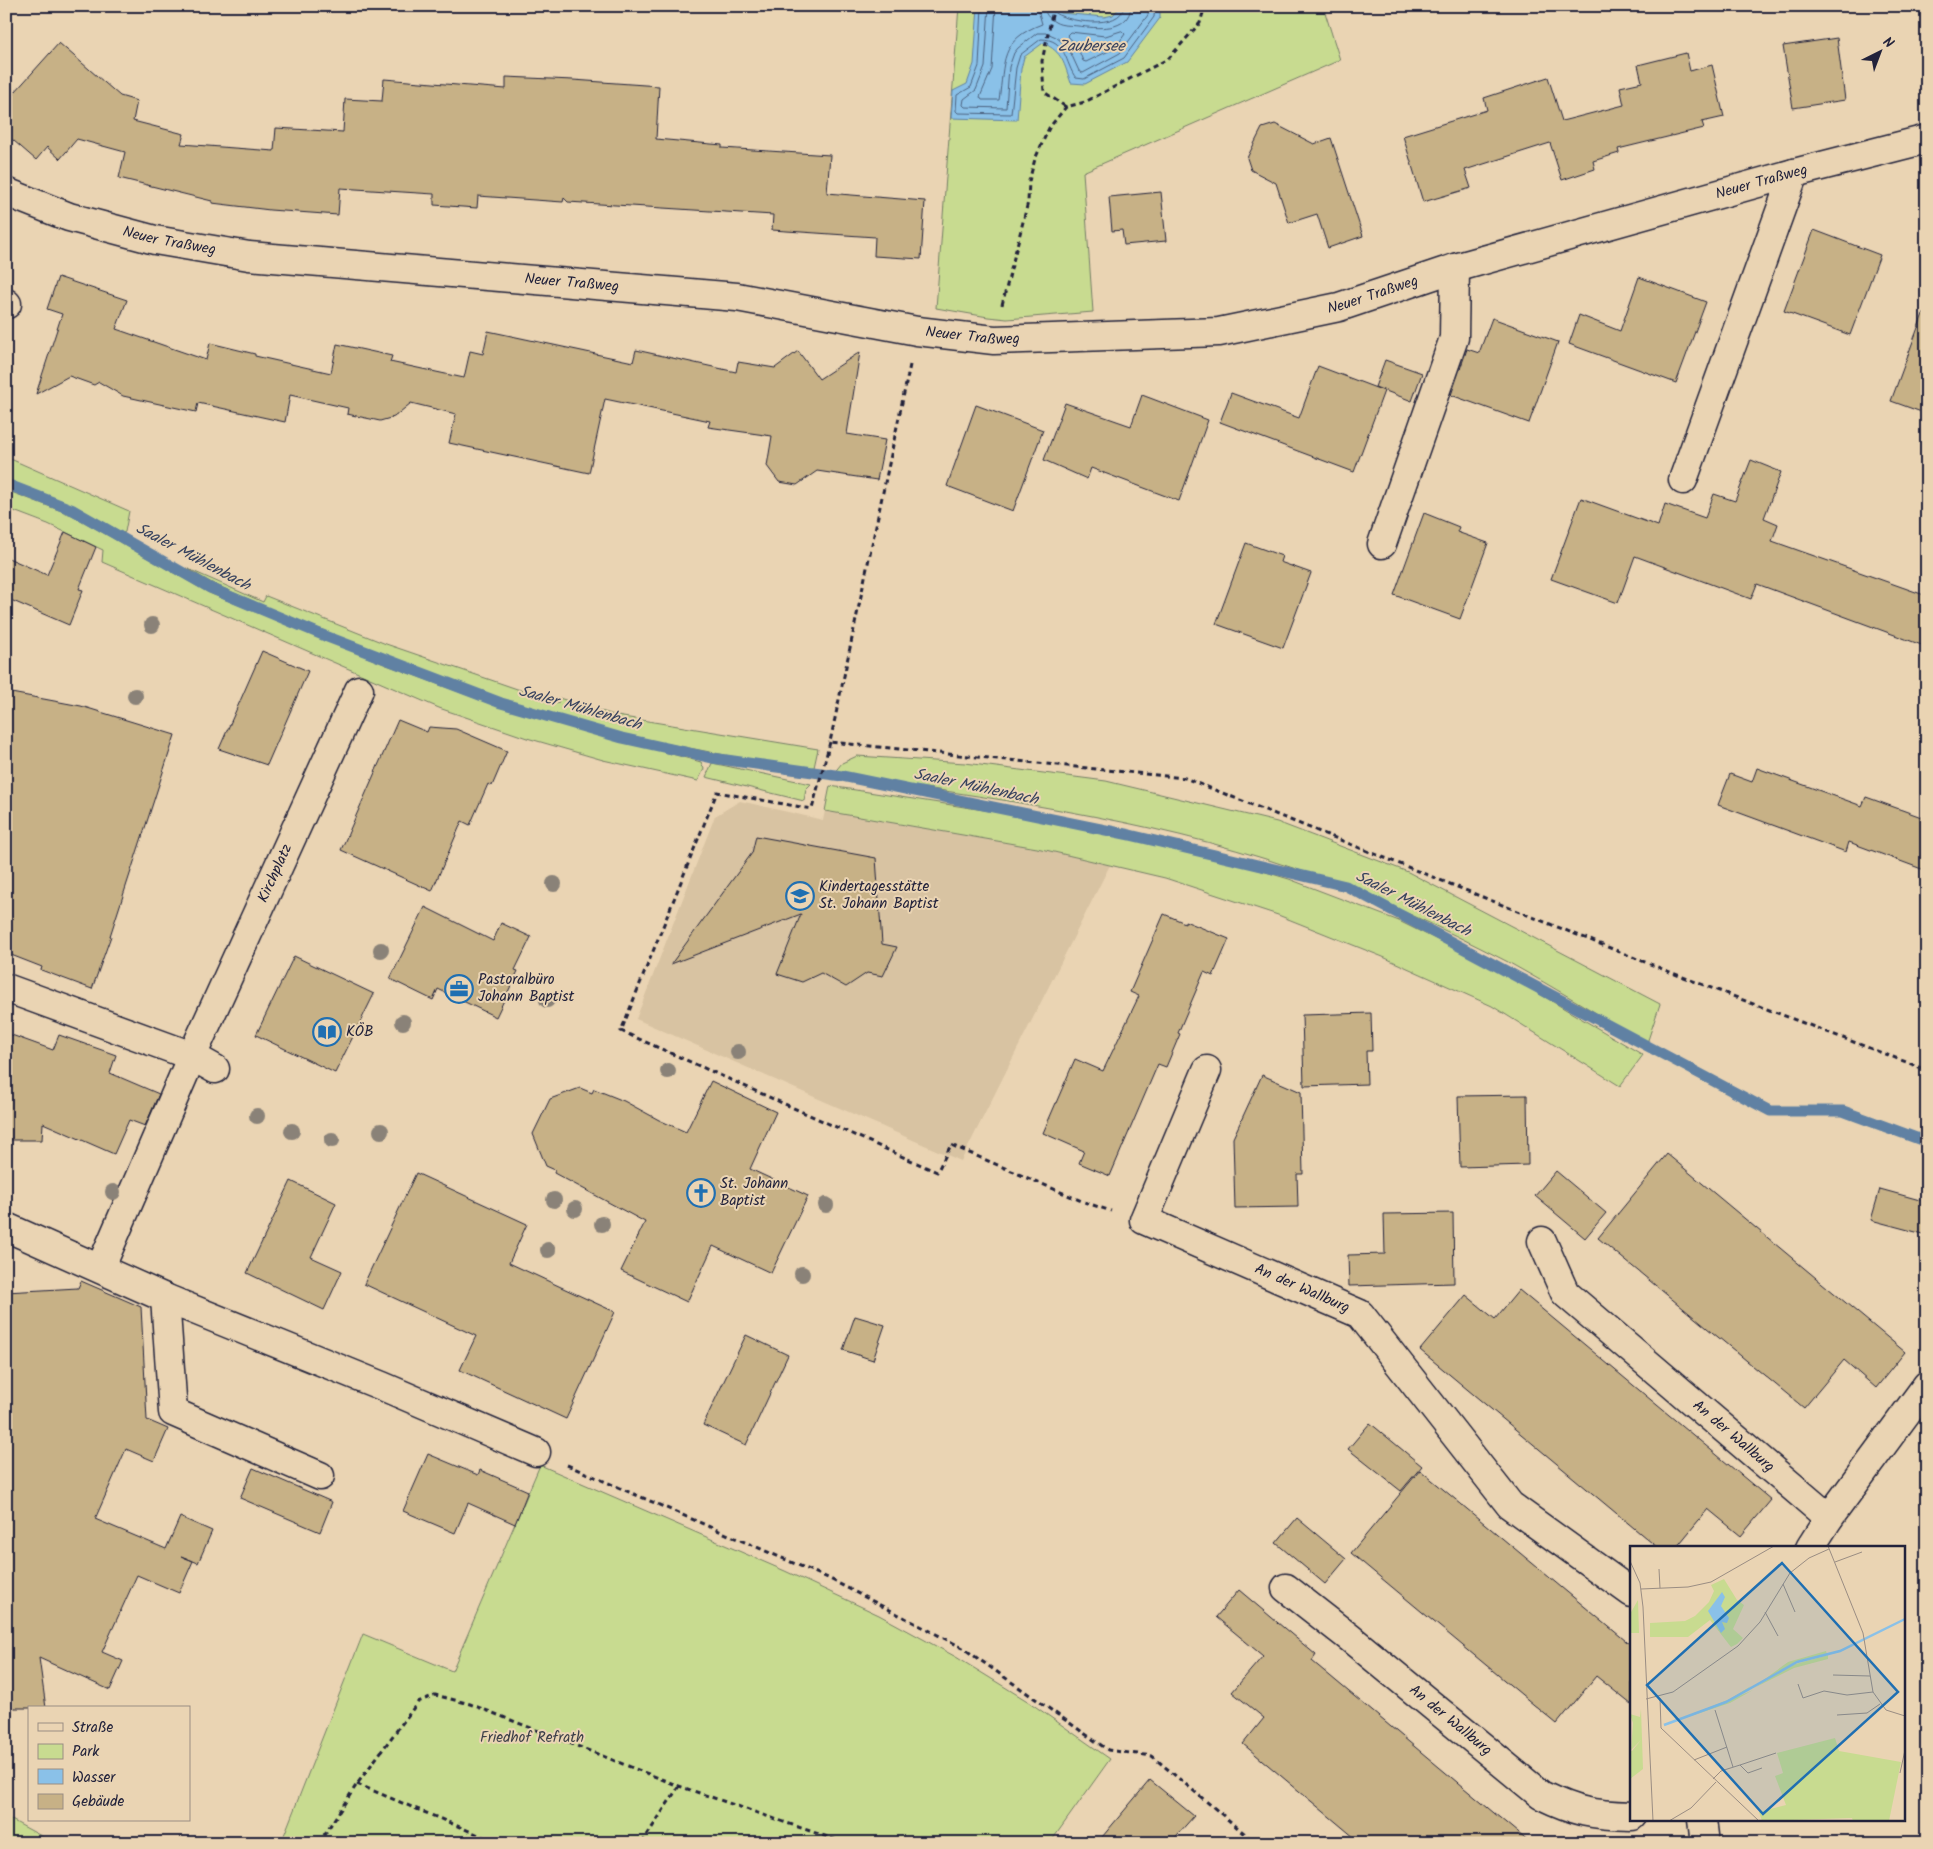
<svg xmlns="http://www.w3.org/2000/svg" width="1933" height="1849" viewBox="0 0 1933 1849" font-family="Kalam,sans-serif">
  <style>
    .built { fill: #d8c3a2 }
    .green { fill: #c8db90; stroke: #757e66 }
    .water { fill: #8ac1e8; stroke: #6081a3 }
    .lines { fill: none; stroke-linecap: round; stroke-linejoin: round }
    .shore { stroke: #4c6280; stroke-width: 1 }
    .stream { stroke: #6081a3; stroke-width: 11 }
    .building { fill: #c7b186; stroke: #22223b }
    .minor-casing { stroke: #22223b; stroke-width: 31 }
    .path { stroke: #22223b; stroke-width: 3; stroke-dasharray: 5 4; stroke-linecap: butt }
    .minor { stroke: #ead4b3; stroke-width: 28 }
    .tree { fill: #8a8278 }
    .labels { text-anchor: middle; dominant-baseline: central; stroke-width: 4; stroke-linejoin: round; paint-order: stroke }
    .street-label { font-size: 15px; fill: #22223b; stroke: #ead4b3 }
    .poi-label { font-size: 15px; fill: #22223b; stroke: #ead4b3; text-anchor: start }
    .park-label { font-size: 15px; fill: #3b3e48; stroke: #ead4b3 }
    .water-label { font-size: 16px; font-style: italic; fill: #37425e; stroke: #ead4b3 }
    .inset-river { fill: none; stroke: #8ac1e8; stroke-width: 2.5 }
    .inset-road { fill: none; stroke: #9a8d83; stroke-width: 1 }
    .view { fill: #1f6fb2; fill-opacity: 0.15; stroke: #1f6fb2; stroke-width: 2.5 }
    .inset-edge { fill: none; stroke: #22223b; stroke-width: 2.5 }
  </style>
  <rect width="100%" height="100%" fill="#ead4b3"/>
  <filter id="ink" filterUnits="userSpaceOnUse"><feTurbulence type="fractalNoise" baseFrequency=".02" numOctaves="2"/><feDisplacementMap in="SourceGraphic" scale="10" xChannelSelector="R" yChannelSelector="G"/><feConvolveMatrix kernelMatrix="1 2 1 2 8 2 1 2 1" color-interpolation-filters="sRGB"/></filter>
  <g filter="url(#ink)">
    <path class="built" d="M740 801 823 820 825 811 1037 848 1110 865 961 1161 636 1019 715 816Z"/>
    <path class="green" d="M959 6H1323L1340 60 1083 172 1093 312 1007 319 988 317 936 308Z
      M6 457 129 511 125 532 123 533 75 506 6 479Z
      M6 490 72 515 209 593 384 664 499 707 701 762 704 769 698 781 603 760 527 738 439 708 102 562 103 550 48 524 6 508Z
      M186 568 263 602 266 596 386 644 558 703 559 698 617 716 818 749 813 772 617 734 501 699 392 658 280 613 212 583Z
      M857 756 965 763 1106 781 1277 822 1408 872 1660 1004 1647 1043C1601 1016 1555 988 1508 962 1439 926 1367 893 1293 868 1144 817 988 798 833 774L842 763Z
      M712 763 811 784 806 789 804 801 706 777Z
      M830 786 1054 821 1178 846 1289 879 1399 921 1504 973 1643 1055 1620 1086 1492 1006 1383 957 1278 915 1165 878 1037 848 825 811Z
      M540 1465 785 1571 879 1615 956 1657 1029 1702 1110 1759 1050 1843H281L363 1634 452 1671Z
      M6 1817 54 1843H6Z"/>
    <path class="water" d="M978 6H1053L1061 13 1104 17 1113 15 1121 6H1160V18L1127 62 1085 84 1071 83C1064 64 1063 52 1043 43L1024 57 1021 69 1017 120 951 118 953 91 967 84 974 64Z"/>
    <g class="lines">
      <path class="shore" d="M982 6 979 66 971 87 957 95 956 111 958 113 1011 114 1016 68 1020 55 1041 39C1067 39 1065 64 1076 78L1084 79 1124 58 1154 17 1155 6
        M989 6 985 67 976 90 964 99 963 105 965 107 1006 108 1009 67 1014 53 1018 48 1037 33H1047L1056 37 1068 47 1079 71 1083 73 1120 53 1148 15 1149 6
        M996 6 992 69 980 97 982 100H999C1005 62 999 40 1042 24L1037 6
        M1044 6C1045 14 1048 18 1055 22 1061 26 1071 25 1078 26 1096 28 1129 33 1131 6
        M1051 6 1052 11C1064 22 1122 31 1124 6
        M1122 31 1125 34 1115 48 1086 62 1083 61 1077 46 1067 35 1070 32 1105 36Z"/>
      <path class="stream" d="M6 484 73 510 210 588 325 636 501 703 622 738 712 758 842 776 1130 835 1346 886 1770 1111H1843L1927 1142"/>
    </g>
    <path class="building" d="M1837 38 1845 100 1793 108 1783 46Z
      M59 43 120 96 137 101 133 121 184 134 181 144 274 151 276 128 343 132 345 99 382 101 384 79 506 89V77L573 80 659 86 656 139 722 145V148L830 155 827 193 925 201 921 259 874 256 875 237 772 230 773 215 568 202 564 198 563 202 478 196 477 208 434 205V194L340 188 338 215 270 210 212 203V201L119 178 125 152 77 139 60 159 47 147 36 160 6 134V102Z
      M1686 53 1690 71 1712 65 1724 117 1702 122 1704 128 1618 149 1619 153 1593 161 1595 169 1562 180 1550 143 1465 170 1471 188 1423 202 1403 136 1487 110 1484 98 1548 77 1562 121 1624 105 1620 87 1642 82 1638 65Z
      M1275 124 1314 144 1331 138 1363 236 1328 248 1317 214 1289 223 1276 183 1251 170 1247 158 1262 128Z
      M1161 192 1166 241 1124 245 1122 230 1112 231 1109 197Z
      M1814 230 1880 255 1850 335 1784 311Z
      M58 277 127 300 116 329 206 360 210 343 255 354V356L331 373 337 344 392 356 390 362 464 378 470 351 483 354 488 331 633 362 636 350 736 372 738 362 775 368 798 351 819 379 860 352 847 434 885 440 877 480 817 471 797 485 779 482 767 466 772 436 708 427 710 421 605 399 589 473 449 443 456 414 411 403 394 417 380 421 347 414 348 408 290 395 285 422 198 403 196 412 123 396 99 382 94 385 69 376 36 394 62 314 47 309Z
      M1639 277 1706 302 1676 383 1569 344 1579 315 1620 331Z
      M1923 314H1927V414L1891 401Z
      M1492 318 1558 342 1529 423 1451 395 1467 349 1479 353Z
      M1385 360 1422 373 1412 401 1375 387Z
      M1318 366 1384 391 1354 472 1220 422 1231 393 1299 418Z
      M1142 395 1208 420 1179 501 1091 468 1087 479 1044 460 1065 403 1131 426Z
      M976 405 1043 430 1013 511 947 486Z
      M1751 460 1781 472 1764 518 1778 524 1772 541 1927 596V647L1757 584 1751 599 1635 556 1618 603 1551 579 1581 498 1658 526 1665 504 1705 518 1714 494 1735 501Z
      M1424 513 1459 527 1457 532 1488 543 1460 619 1394 595Z
      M65 532 96 547 79 589 83 590 69 625 6 598V557L47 575Z
      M1246 543 1282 556 1280 562 1311 573 1283 648 1216 624Z
      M262 651 308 671 267 765 219 749Z
      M6 692 81 706 175 735 110 936H111L92 989 41 970 42 967 6 953Z
      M398 720 427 732 429 727 456 729 507 751 492 786 488 784 470 825 462 821 432 891 341 850Z
      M1757 768 1862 806 1866 797 1927 819V871L1849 842 1846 852 1718 805 1730 774 1752 782Z
      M756 836 876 858 882 944 897 947 883 976 867 973 846 987 821 973 802 982 777 974 801 914 671 964 752 853Z
      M425 907 493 941 501 923 531 937 515 970 518 971 496 1017 438 989 433 1000 390 979Z
      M1164 914 1185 923V921L1229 939 1213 976 1204 972 1178 1033 1180 1034 1166 1067 1158 1064 1110 1176 1079 1163 1084 1151 1043 1133 1075 1059 1103 1071 1139 996 1130 992Z
      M294 956 374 994 335 1073 256 1035Z
      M1371 1013 1372 1051H1366L1367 1084 1304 1086 1302 1015Z
      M6 1033 53 1050 59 1035 116 1055 110 1073 159 1094 145 1126 129 1120 114 1154 43 1123 42 1140H6Z
      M1262 1075 1301 1092 1303 1174H1297L1298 1207 1235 1208 1233 1138Z
      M711 1081 776 1112 750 1169 808 1196 771 1273 713 1246 687 1302 621 1271 645 1222 554 1173 555 1170 546 1166 533 1134 550 1099 580 1088 592 1093 594 1089 624 1101 659 1120 686 1132Z
      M1527 1095 1528 1165 1460 1167 1458 1096Z
      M1667 1154 1905 1352 1876 1388 1844 1360 1804 1408 1598 1238Z
      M1556 1171 1606 1213 1585 1238 1535 1196Z
      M416 1173 527 1224 509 1263 615 1312 566 1419 460 1370 476 1336 364 1284Z
      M291 1181 336 1203 311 1257 342 1271 324 1310 247 1273Z
      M1880 1189 1927 1202V1235L1871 1220Z
      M1453 1213 1454 1283 1349 1286 1348 1255 1385 1254 1384 1214Z
      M81 1281 141 1307 147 1420 168 1429 154 1461 126 1449 95 1519 166 1549 180 1517 212 1531 198 1563 181 1556 193 1561 179 1593 137 1575 102 1652 123 1661 110 1690 39 1658 46 1708H6V1292L78 1288Z
      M1519 1290 1771 1500 1741 1536 1708 1509 1676 1548H1658L1420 1350 1466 1295 1495 1319Z
      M855 1316 885 1325 873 1360 843 1350Z
      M746 1335 788 1355 746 1445 703 1425Z
      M1370 1423 1422 1466 1401 1491 1348 1449Z
      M428 1454 478 1475 480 1470 528 1491 515 1524 468 1503 455 1533 403 1511Z
      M253 1468 332 1502 320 1532 240 1498Z
      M1420 1470 1632 1646V1705L1596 1676 1557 1724 1351 1553Z
      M1297 1518 1346 1559 1325 1584 1276 1543Z
      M1239 1590 1316 1655 1312 1661 1530 1843H1361L1243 1744 1264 1718 1232 1692 1263 1656 1216 1617Z
      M1150 1780 1194 1816 1170 1843H1097Z"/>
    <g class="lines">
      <defs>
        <g id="minor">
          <path id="s1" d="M6 192 69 217 155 240 249 256 737 297 917 331 994 340 1219 332 1339 307 1455 268 1794 173 1927 139"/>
          <path d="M6 303 7 304"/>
          <path d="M1683 480 1794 173"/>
          <path d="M1382 544 1454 338 1455 268"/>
          <path d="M6 988 192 1056 215 1069"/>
          <path id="s2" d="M1207 1070 1144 1220 1360 1314 1510 1505 1632 1593"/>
          <path d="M6 1227 165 1298"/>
          <path id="s3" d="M1542 1241 1565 1293 1829 1518"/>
          <path id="s4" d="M103 1262 192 1056 359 690"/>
          <path d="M320 1476 173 1412 165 1298 382 1386 536 1452"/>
          <path d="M1810 1548 1829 1518 1927 1385"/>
          <path id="s5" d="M1286 1588 1350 1638 1541 1795C1576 1812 1593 1815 1632 1816"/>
          <path d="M1702 1820 1705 1843"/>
        </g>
      </defs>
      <use href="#minor" class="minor-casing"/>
      <path class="path" d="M1054 6 1042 61 1044 92 1066 107
        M1002 305 1028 202 1029 181 1035 159 1049 128 1066 107 1085 102 1168 59 1200 23 1205 6
        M910 365 830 742 1185 778 1680 976 1927 1070
        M830 742 812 809 717 792 621 1031 937 1172 951 1145 1084 1202 1111 1211
        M567 1465 828 1578 963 1648 1108 1750 1152 1756 1256 1843
        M357 1784 498 1843
        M319 1843 357 1784 418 1702 435 1695 470 1704 679 1786 845 1843
        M642 1843 679 1786"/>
      <use href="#minor" class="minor"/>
    </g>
    <g class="tree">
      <circle cx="152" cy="625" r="8"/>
      <circle cx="135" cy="696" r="8"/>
      <circle cx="554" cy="884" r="8"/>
      <circle cx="381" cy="950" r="8"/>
      <circle cx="547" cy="1000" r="8"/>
      <circle cx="403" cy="1022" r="8"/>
      <circle cx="738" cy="1052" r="8"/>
      <circle cx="668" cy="1071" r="8"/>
      <circle cx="257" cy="1116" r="8"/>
      <circle cx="292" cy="1131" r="8"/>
      <circle cx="381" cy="1131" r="8"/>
      <circle cx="332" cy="1140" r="8"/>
      <circle cx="113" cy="1192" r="8"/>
      <circle cx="554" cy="1200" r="8"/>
      <circle cx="826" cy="1205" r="8"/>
      <circle cx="575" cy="1209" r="8"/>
      <circle cx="602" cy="1224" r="8"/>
      <circle cx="548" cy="1250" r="8"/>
      <circle cx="802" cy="1274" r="8"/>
    </g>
  </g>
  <defs>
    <symbol id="school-ring" viewBox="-11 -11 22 22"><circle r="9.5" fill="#ead4b3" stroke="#1f6fb2" stroke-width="1.5"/><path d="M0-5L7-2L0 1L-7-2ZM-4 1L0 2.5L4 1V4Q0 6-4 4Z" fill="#1f6fb2"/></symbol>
    <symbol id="office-ring" viewBox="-11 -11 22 22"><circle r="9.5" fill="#ead4b3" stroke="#1f6fb2" stroke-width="1.5"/><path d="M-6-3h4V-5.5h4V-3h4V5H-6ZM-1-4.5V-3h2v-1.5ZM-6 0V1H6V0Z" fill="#1f6fb2"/></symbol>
    <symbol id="library-ring" viewBox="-11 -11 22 22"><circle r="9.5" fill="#ead4b3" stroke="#1f6fb2" stroke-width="1.5"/><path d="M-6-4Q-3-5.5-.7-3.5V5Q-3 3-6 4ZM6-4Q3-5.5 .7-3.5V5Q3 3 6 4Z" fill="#1f6fb2"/></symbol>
    <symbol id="church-ring" viewBox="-11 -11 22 22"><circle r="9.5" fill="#ead4b3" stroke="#1f6fb2" stroke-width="1.5"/><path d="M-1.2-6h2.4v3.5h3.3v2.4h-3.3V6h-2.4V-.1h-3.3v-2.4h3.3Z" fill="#1f6fb2"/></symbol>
  </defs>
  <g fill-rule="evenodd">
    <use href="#school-ring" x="784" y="880" width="32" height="32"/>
    <use href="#office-ring" x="443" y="973" width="32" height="32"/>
    <use href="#library-ring" x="311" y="1016" width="32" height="32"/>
    <use href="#church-ring" x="685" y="1177" width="32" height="32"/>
  </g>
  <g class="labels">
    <g class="street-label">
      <text stroke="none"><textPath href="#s1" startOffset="1791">Neuer Traßweg</textPath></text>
      <text stroke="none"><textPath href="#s1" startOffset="171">Neuer Traßweg</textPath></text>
      <text stroke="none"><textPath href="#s1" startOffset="576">Neuer Traßweg</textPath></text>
      <text stroke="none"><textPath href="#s1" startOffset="1386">Neuer Traßweg</textPath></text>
      <text stroke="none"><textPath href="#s1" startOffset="981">Neuer Traßweg</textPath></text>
      <text stroke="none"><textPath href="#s4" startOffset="425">Kirchplatz</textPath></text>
      <text stroke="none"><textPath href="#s2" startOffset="335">An der Wallburg</textPath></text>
      <text stroke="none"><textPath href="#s3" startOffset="278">An der Wallburg</textPath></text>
      <text stroke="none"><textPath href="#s5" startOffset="211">An der Wallburg</textPath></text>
    </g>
    <g class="poi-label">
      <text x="819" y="887">Kindertagesstätte<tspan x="819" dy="17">St. Johann Baptist</tspan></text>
      <text x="478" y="980">Pastoralbüro<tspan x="478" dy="17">Johann Baptist</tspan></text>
      <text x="346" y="1032">KÖB</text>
      <text x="720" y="1184">St. Johann<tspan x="720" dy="17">Baptist</tspan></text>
    </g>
    <g class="park-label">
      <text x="532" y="1738">Friedhof Refrath</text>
    </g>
    <g class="water-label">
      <text x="1091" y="46">Zaubersee</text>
      <text transform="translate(193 557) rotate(28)">Saaler Mühlenbach</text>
      <text transform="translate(580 708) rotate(16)">Saaler Mühlenbach</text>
      <text transform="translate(976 787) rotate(12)">Saaler Mühlenbach</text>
      <text transform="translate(1413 904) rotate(27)">Saaler Mühlenbach</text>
    </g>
  </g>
  <g transform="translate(1630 1546)">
    <rect width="275" height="275" fill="#ead4b3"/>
    <path d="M94 33 107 54 114 59 103 83 113 92 107 98 101 101 80 74 58 91H20V77L55 75 65 70 79 56 84 45 81 39ZM8 54 9 87H0V68ZM196 105 197 108 162 118 124 141 158 116ZM198 109V113L164 122 124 142 162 119ZM121 140 109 150 123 144 100 157 34 179 96 157 99 155 75 164 65 167 100 153ZM11 163 13 223 0 233V204L2 205 11 194 1 204 3 177 0 168 10 171ZM205 192 209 205 271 216 259 275H223L222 272 132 275 129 266 156 259 145 230 153 227 147 207Z" fill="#c8db90"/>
    <path d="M92 46 95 51 91 60 99 72 97 77 92 76 95 83 91 87 78 65Z" fill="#8ac1e8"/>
    <path class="inset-river" d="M34 179 96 156 167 116 210 105 275 73"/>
    <path class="inset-road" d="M198 0 233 87 243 146 256 164 275 170M0 15 10 37 13 61 23 275M205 16 232 6M29 23 30 42M153 38 165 66M11 43 58 41 81 36 144 0M135 66 148 90M203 129 240 130M168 138 173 152 194 145 217 149 243 146M30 152 31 182 129 275M16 153 43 146 108 100 130 76 160 27 179 12 199 3M85 164 103 221M207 169 237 167 250 158M64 214 97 201M132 222 118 227 110 219 146 207M270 227 275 204M83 233 91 225 110 219M39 275 61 262 86 236"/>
    <path class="view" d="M152 17 268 146 133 268 17 139Z"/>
    <rect width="275" height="275" class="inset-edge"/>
  </g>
  <rect width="1933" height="1849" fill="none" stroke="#ead4b3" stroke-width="25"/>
  <rect x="12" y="12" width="1908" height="1824" fill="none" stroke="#22223b" stroke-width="2" filter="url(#ink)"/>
  <rect x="28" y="1706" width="162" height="115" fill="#ead4b3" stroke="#9a8d83"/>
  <rect x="38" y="1723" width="25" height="8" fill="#ead4b3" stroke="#9a8d83"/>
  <text x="72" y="1732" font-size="15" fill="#22223b">Straße</text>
  <rect x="38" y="1744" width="25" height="15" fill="#c8db90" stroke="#9a8d83"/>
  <text x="72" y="1756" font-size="15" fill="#22223b">Park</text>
  <rect x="38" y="1769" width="25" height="15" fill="#8ac1e8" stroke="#9a8d83"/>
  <text x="72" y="1782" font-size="15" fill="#22223b">Wasser</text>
  <rect x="38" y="1794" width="25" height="15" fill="#c7b186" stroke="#9a8d83"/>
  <text x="72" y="1806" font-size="15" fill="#22223b">Gebäude</text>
  <g transform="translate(1880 52) rotate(42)" stroke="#ead4b3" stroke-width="4" paint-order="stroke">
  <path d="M0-4L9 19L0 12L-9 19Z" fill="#22223b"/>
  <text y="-8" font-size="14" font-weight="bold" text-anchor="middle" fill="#22223b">N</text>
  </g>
</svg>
